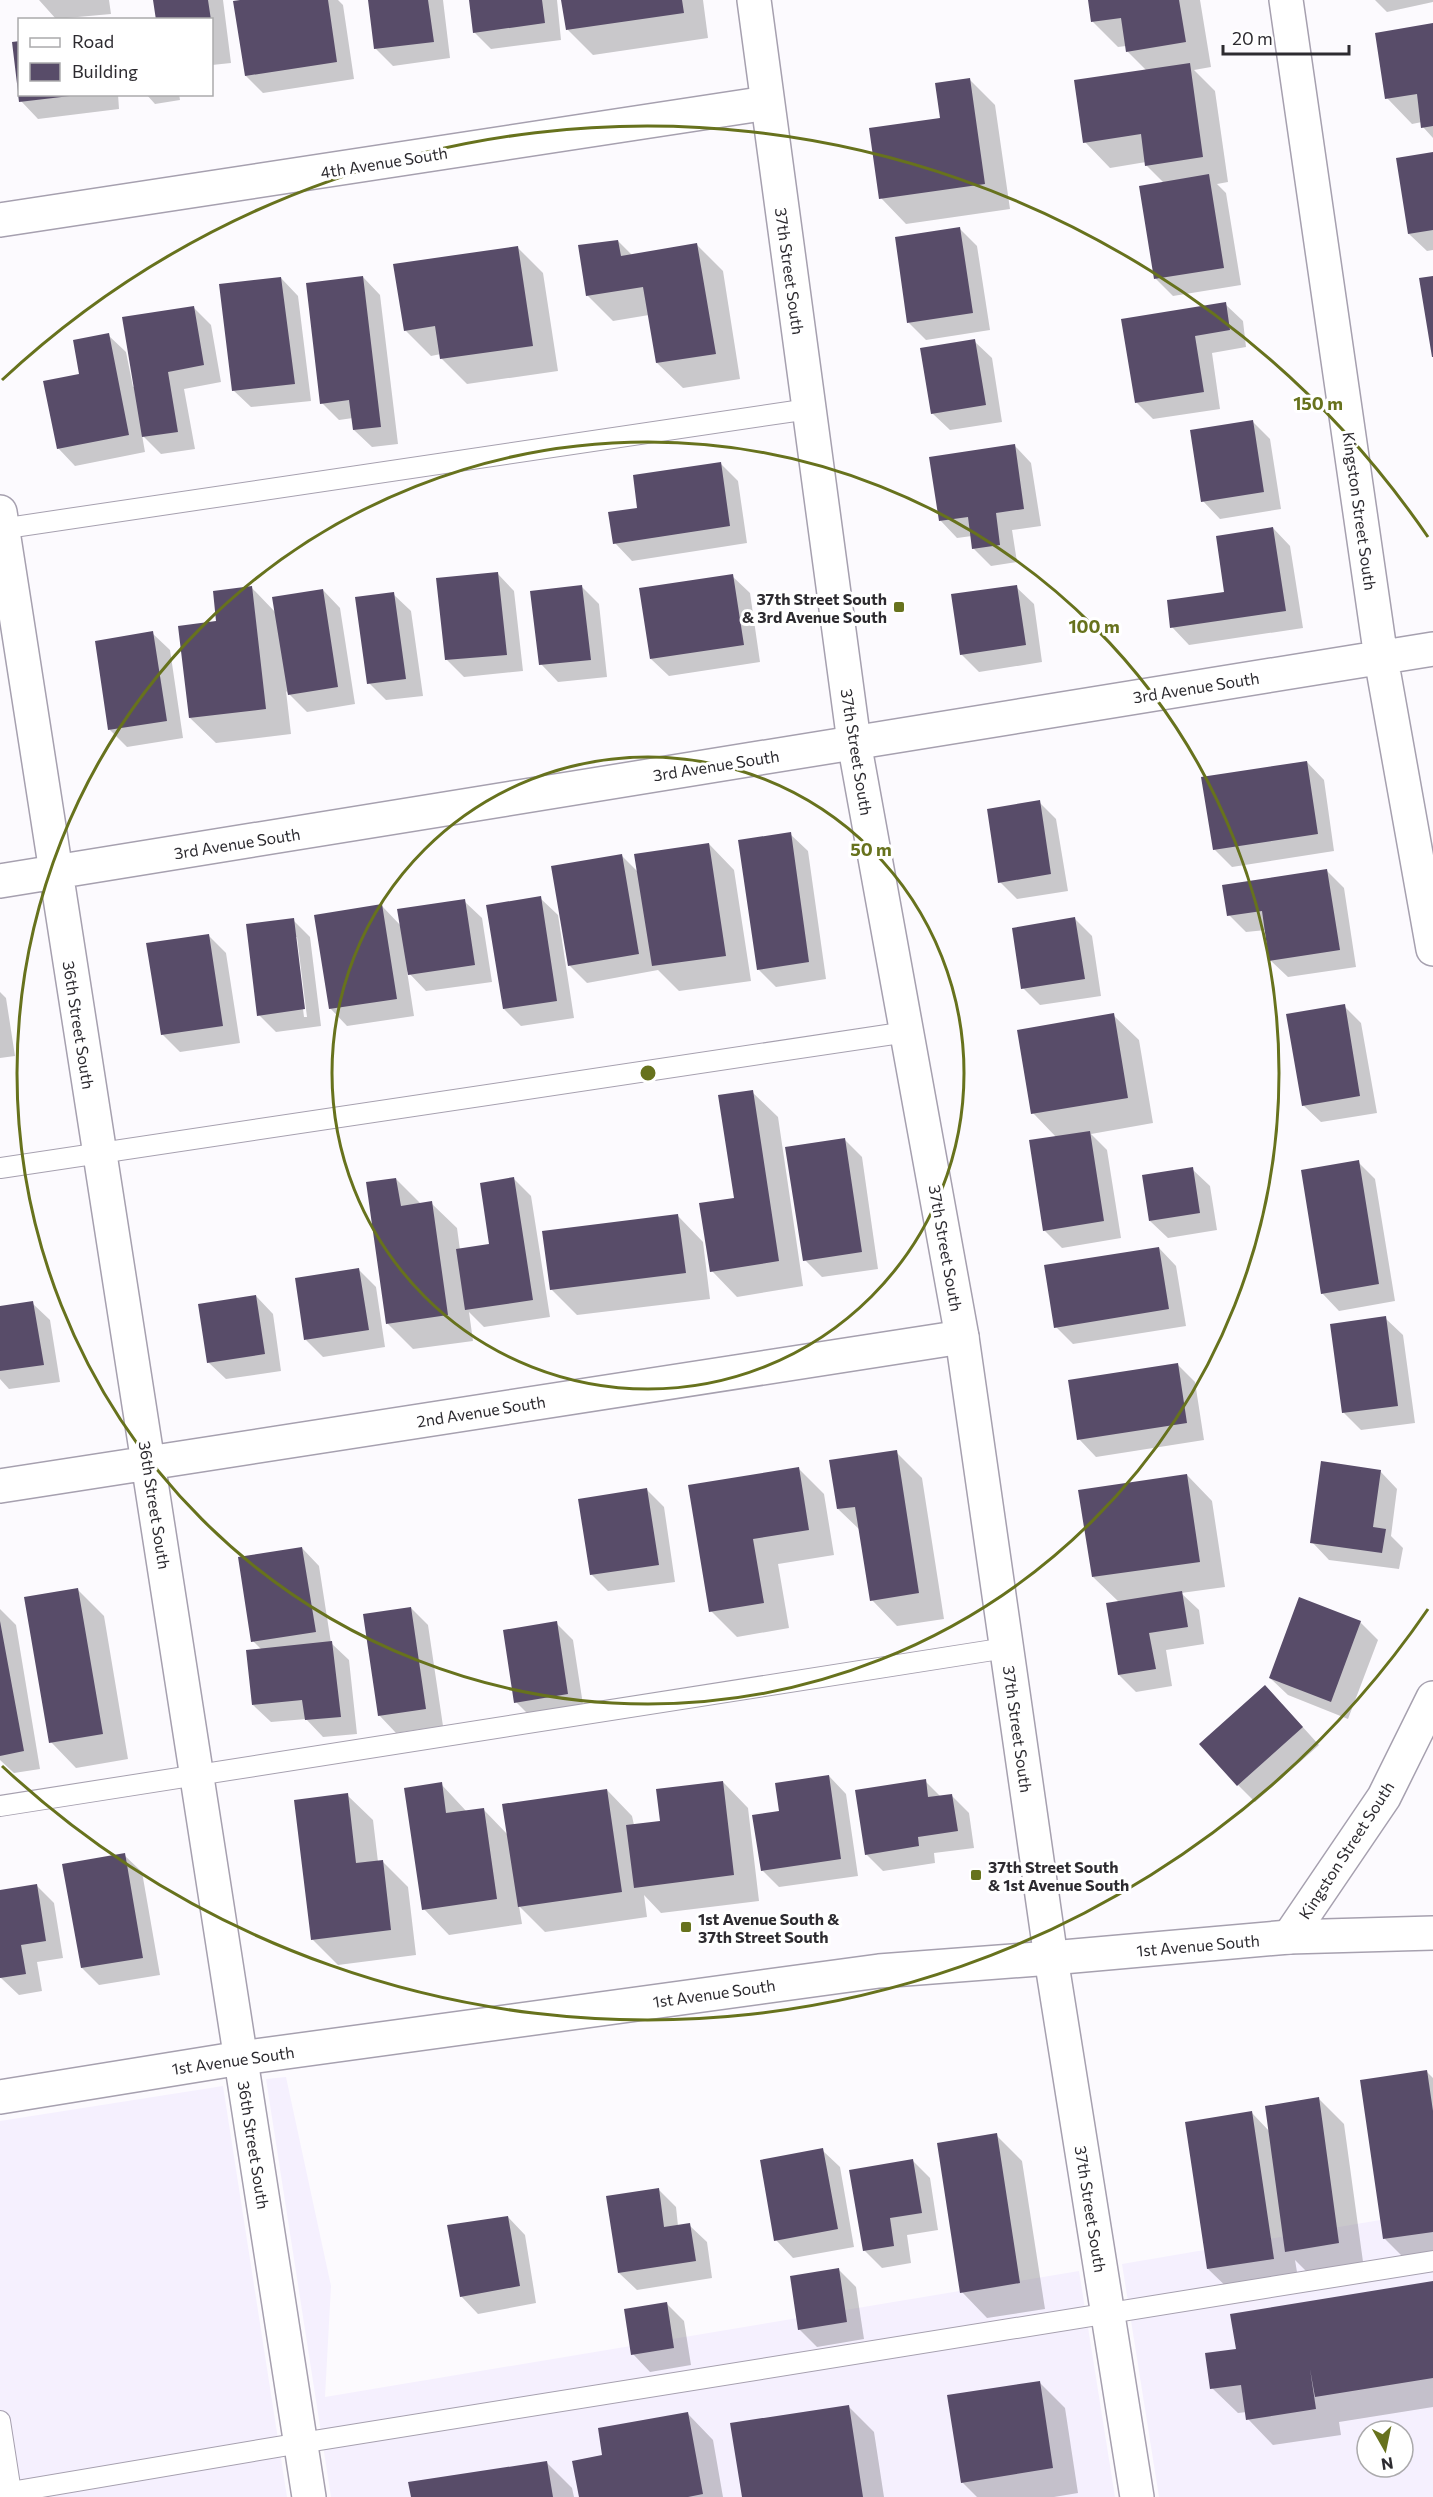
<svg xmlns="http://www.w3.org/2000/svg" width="1433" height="2497" viewBox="0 0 1433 2497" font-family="Commissioner,sans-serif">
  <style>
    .built { fill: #f5f0fe; fill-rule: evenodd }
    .shadow { fill: #0003; fill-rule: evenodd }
    .building { fill: #584c69 }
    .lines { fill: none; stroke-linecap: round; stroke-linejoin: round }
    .service-casing { stroke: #a6a0af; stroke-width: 22 }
    .minor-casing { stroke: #a6a0af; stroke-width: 36 }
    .tertiary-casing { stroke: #a6a0af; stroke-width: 36 }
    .primary-casing { stroke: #a6a0af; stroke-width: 36 }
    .service { stroke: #fff; stroke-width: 20 }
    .minor { stroke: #fff; stroke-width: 33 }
    .tertiary { stroke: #fff; stroke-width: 33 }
    .primary { stroke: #fff; stroke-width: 33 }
    .ring { fill: none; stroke: #67721d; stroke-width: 3 }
    .poi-dot { fill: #67721d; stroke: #fff; stroke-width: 2 }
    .labels { text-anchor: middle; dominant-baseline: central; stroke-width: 6; stroke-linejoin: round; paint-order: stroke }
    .street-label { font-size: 16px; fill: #2d2b30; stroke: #fff }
    .poi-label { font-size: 16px; font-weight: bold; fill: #2d2b30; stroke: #fff; text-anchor: start }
    .centre { fill: #67721d; stroke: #fff; stroke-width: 3 }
    .ring-label { font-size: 18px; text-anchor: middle; font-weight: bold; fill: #67721d; stroke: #fff; stroke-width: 6; stroke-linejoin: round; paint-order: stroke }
  </style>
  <rect width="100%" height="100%" fill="#fcfafe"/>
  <path class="built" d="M286 2077 331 2286 325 2397 1079 2271 1115 2497H331L266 2079Z
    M223 2086 287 2497H0V2121Z
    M1433 2211V2497H1159L1122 2264ZM1367 2431H1403V2467H1367Z"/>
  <path class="shadow" d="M39 0H109L111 14 56 19Z
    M155 0H223L231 63 212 65V20H157Z
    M250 0H338L343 5 354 79 263 93 246 76Z
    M369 0H443L450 58 393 66 375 48Z
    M470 0H557L561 40 491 49 474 32Z
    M563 0H703L708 38 593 55 568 30Z
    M1089 0H1200L1211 67 1194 70 1215 91 1228 182 1217 184 1226 193 1241 285 1173 296 1156 279 1164 183 1146 165V162L1110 168 1085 142 1147 71 1127 51 1126 46 1118 47 1093 22Z
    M1375 0H1433V2L1387 12Z
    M1433 25V138L1423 127 1422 122 1412 124 1387 98Z
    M969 79 995 105 1010 209 906 224 881 198Z
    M20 94H118L119 109 38 119 21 101Z
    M146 94H179L180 100 155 104Z
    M1433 153V250L1427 251 1409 234Z
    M959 228 977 246 990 330 926 340 909 323Z
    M618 241 632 255 697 245 723 271 740 379 683 388 657 363 649 315 613 321 587 295Z
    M517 247 543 273 558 371 467 384 441 358V354L431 356 405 330Z
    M363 277 380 295 398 444 372 447 354 430 353 418 339 420 322 403Z
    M281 278 298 296 311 401 251 407 233 390Z
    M1225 304 1243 321 1246 347 1212 353 1220 409 1153 419 1136 402 1123 320Z
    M194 308 211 325 221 382 184 389 195 449 161 454 142 435 145 452 75 466 58 448 81 375 108 335 126 352 133 387 135 386Z
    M974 341 992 358 1002 422 950 430 932 413Z
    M1253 422 1270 439 1281 509 1220 519 1203 501Z
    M1014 445 1031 463 1041 526 1012 530 1017 562 991 566 973 548 972 536 957 538 940 520Z
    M721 464 738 481 747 543 632 561 615 543 639 509Z
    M1273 528 1290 546 1303 628 1189 645 1172 627 1226 593Z
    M497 573 514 591 523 671 464 677 446 659Z
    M732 576 750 593 760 662 669 676 651 659Z
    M251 587 276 613 323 590 340 608 355 704 307 712 286 691 291 734 216 743 190 718 218 623Z
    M582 587 599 604 607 677 558 682 541 664Z
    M1016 587 1034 604 1042 662 979 672 961 654Z
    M393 594 411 611 423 696 386 700 369 683Z
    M152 633 170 650 183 738 127 747 110 730Z
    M1307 762 1324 780 1334 851 1232 867 1214 849Z
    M1039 802 1056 819 1068 891 1017 899 1000 882Z
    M790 834 808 851 826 979 776 987 759 970Z
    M709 844 734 870 751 981 679 991 658 970 587 983 570 966 622 856 639 873Z
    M1326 870 1344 888 1356 967 1288 977 1270 960 1266 930 1246 932 1229 915Z
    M540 898 558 915 574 1018 521 1026 504 1009Z
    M464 901 482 918 492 982 426 991 407 971 414 1016 347 1026 330 1008 382 906 401 926Z
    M1075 919 1092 936 1101 996 1040 1005 1023 988Z
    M293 920 310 937 321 1026 276 1032 259 1015ZM294 937H297L307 1017H304Z
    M209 936 226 953 240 1043 180 1052 162 1034Z
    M0 992 6 998 15 1056 0 1058Z
    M1344 1006 1361 1023 1377 1113 1321 1122 1303 1105Z
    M1113 1015 1139 1040 1153 1123 1091 1134 1107 1150 1121 1238 1062 1248 1044 1230 1057 1138 1033 1113Z
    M752 1092 778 1117 803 1286 737 1297 712 1271 736 1199Z
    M844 1139 862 1157 878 1269 822 1277 805 1260Z
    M1358 1162 1375 1179 1395 1301 1339 1311 1322 1293Z
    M1192 1169 1210 1186 1217 1230 1168 1238 1150 1221Z
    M396 1179 421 1204 431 1203 457 1228 460 1250 491 1245 514 1179 531 1196 550 1317 484 1327 469 1312 473 1341 413 1349 388 1324Z
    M678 1216 703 1242 710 1299 577 1315 551 1289Z
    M1159 1248 1176 1266 1186 1326 1073 1344 1056 1327Z
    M358 1269 376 1287 385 1347 323 1357 306 1340Z
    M256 1296 273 1314 281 1371 226 1379 208 1362Z
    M32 1303 50 1320 60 1382 9 1389 0 1379V1307Z
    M1385 1318 1403 1335 1415 1423 1361 1430 1343 1412Z
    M1178 1365 1195 1382 1204 1440 1096 1457 1079 1439Z
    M896 1452 922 1478 944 1619 897 1626 872 1600 861 1531 838 1509Z
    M799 1469 824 1494 834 1555 778 1564 789 1628 737 1637 711 1611 690 1486Z
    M1380 1471 1397 1489 1391 1536 1403 1548 1399 1569 1329 1560 1312 1542Z
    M1187 1475 1212 1501 1225 1587 1181 1593 1199 1610 1204 1644 1166 1650 1172 1686 1136 1692 1119 1675 1120 1603 1093 1577Z
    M646 1489 664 1507 675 1582 608 1591 591 1574Z
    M302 1548 319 1566 331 1643 349 1660 357 1734 323 1737 306 1719 271 1722 253 1705 262 1650 253 1641Z
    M78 1590 104 1616 128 1759 76 1768 51 1742Z
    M411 1608 428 1625 443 1726 396 1733 379 1715Z
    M0 1609 16 1625 40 1769 14 1773 0 1760Z
    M1360 1622 1378 1640 1348 1719 1288 1695 1270 1678Z
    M556 1623 573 1640 584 1711 533 1719 516 1702Z
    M1282 1704 1319 1745 1255 1802 1238 1785Z
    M829 1776 846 1794 858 1876 779 1887 762 1870 781 1812Z
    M925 1781 941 1797 951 1795 969 1813 974 1848 934 1853 935 1863 883 1871 866 1854Z
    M723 1782 748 1808 759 1901 661 1913 644 1895 647 1917 545 1932 519 1906 522 1924 449 1935 424 1909 441 1784 467 1812 483 1809 508 1835 607 1790 632 1816 634 1825 662 1822Z
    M347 1795 373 1820 378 1862 382 1861 408 1887 416 1955 338 1965 312 1939Z
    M124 1855 142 1872 160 1975 99 1985 82 1968Z
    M37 1886 54 1903 63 1958 37 1962 42 1991 19 1995 1 1978 0 1891Z
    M1427 2072 1433 2078V2261L1410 2264 1385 2239Z
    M1319 2099 1344 2124 1364 2269 1312 2277 1295 2260 1299 2284 1234 2294 1208 2269 1252 2113 1270 2132Z
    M996 2135 1022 2161 1045 2309 987 2318 962 2292Z
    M822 2150 840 2167 854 2247 793 2258 776 2240Z
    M912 2160 930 2178 938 2230 907 2235 911 2263 882 2268 864 2250Z
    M658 2189 676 2207 678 2226 689 2225 707 2242 712 2278 637 2290 619 2273Z
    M508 2217 525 2235 536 2303 478 2314 461 2296Z
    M839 2270 856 2287 864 2339 817 2347 799 2329Z
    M1433 2283V2407L1339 2422 1341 2435 1273 2445 1248 2419 1247 2412 1238 2413 1212 2388 1237 2350Z
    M667 2304 684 2321 691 2365 650 2372 633 2354Z
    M1039 2382 1065 2408 1078 2493 1054 2497H977L962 2482Z
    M848 2406 874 2432 884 2497H743Z
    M688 2414 713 2440 723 2497H580L604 2456Z
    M547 2463 572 2488 574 2497H412Z"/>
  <path class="building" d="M153 0H208L211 20H156Z
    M240 0H328L337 62 245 76 233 1Z
    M368 0H428L434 42 374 49Z
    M469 0H542L545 23 473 33Z
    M561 0H682L684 13 566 30Z
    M1088 0H1179L1186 42 1126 52 1121 18 1091 22Z
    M1433 23V126L1421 128 1417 94 1385 99 1375 33Z
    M20 41V92H18L12 42Z
    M1190 63 1203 157 1145 166 1141 134 1083 143 1074 80Z
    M970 78 985 184 879 199 869 128 940 118 935 83Z
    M18 94H70V96L19 102Z
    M1433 152V230L1408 234 1396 158Z
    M1209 174 1224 268 1154 279 1139 186Z
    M960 227 973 313 907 323 895 237Z
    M618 240 621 256 697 243 716 354 656 363 643 287 586 296 578 245Z
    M518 246 533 346 440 359 435 326 404 331 393 264Z
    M363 276 381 427 353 430 349 400 320 404 306 283Z
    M1433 276V357H1432L1419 278Z
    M281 277 295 384 232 391 219 284Z
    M1226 302 1230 330 1195 336 1204 392 1135 403 1121 319Z
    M194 306 204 365 168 372 178 432 142 437 122 317Z
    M109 333 129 435 57 449 43 381 79 374 73 340Z
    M975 339 986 405 931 414 920 348Z
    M1253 420 1264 492 1201 502 1190 430Z
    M1015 444 1024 509 996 513 1000 545 972 549 968 517 939 521 929 457Z
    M721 462 730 526 613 544 608 512 637 508 633 475Z
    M1273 527 1286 611 1170 628 1167 600 1224 592 1216 536Z
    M498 572 507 655 445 660 436 578Z
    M733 574 744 645 650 659 639 588Z
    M582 585 591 660 539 665 530 591Z
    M1017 585 1026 645 960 655 951 594Z
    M252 586 266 709 189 718 178 626 216 621 213 591Z
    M323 589 338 687 288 695 272 597Z
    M394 592 406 679 367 684 355 597Z
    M153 631 167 721 108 730 95 641Z
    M1307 761 1318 834 1213 850 1201 777Z
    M1040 800 1051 874 998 883 987 809Z
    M791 832 809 962 757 970 738 840Z
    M709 843 726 956 652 966 634 854Z
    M622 854 639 954 568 966 551 866Z
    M1327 869 1340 950 1269 961 1262 911 1227 916 1222 885Z
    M541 896 557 1001 503 1009 486 905Z
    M465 899 475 965 408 975 397 909Z
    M382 904 397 999 329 1009 314 915Z
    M1075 917 1085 979 1021 989 1012 928Z
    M294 918 305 1009 257 1016 246 924Z
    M209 934 223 1026 161 1035 146 943Z
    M1345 1004 1360 1096 1302 1106 1286 1014Z
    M1114 1013 1128 1098 1031 1114 1017 1030Z
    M753 1090 779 1261 710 1272 699 1203 734 1198 718 1095Z
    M1090 1131 1104 1221 1043 1231 1029 1140Z
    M845 1138 862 1252 803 1261 785 1147Z
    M1359 1160 1379 1284 1321 1294 1301 1170Z
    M1193 1167 1200 1213 1149 1221 1142 1175Z
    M514 1177 533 1300 465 1310 456 1249 489 1244 480 1183Z
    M396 1178 401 1206 432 1201 448 1315 386 1324 366 1182Z
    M678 1214 686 1273 550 1290 542 1231Z
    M1159 1247 1169 1309 1054 1328 1044 1265Z
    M359 1268 369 1330 304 1340 295 1278Z
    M256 1295 265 1354 207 1363 198 1304Z
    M33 1301 44 1365 0 1371V1306Z
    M1386 1316 1398 1406 1342 1413 1330 1324Z
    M1178 1363 1187 1423 1077 1440 1068 1380Z
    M897 1450 919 1593 870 1601 855 1507 837 1509 829 1460Z
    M1321 1461 1381 1470 1373 1527 1386 1529 1382 1553 1310 1543Z
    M799 1467 809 1530 753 1539 764 1603 709 1612 688 1485Z
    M1187 1474 1200 1562 1092 1577 1078 1490Z
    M647 1488 659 1565 590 1575 578 1499Z
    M302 1547 316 1632 251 1642 238 1557Z
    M78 1588 103 1734 49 1743 24 1597Z
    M1182 1591 1188 1627 1149 1633 1156 1669 1118 1675 1106 1603Z
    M1299 1597 1361 1621 1331 1702 1269 1678Z
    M411 1607 426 1709 378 1716 363 1614Z
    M0 1621 24 1751 0 1756Z
    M557 1621 568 1694 514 1703 503 1630Z
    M332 1641 341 1717 305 1720 302 1700 252 1705 246 1650Z
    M1265 1685 1303 1727 1237 1786 1199 1744Z
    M829 1775 841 1859 761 1871 752 1815 779 1811 775 1783Z
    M926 1779 928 1797 952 1794 958 1831 918 1837 919 1846 865 1855 855 1790Z
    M723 1781 734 1875 634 1888 626 1825 660 1821 656 1789Z
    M442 1782 446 1813 484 1808 497 1899 422 1910 404 1788Z
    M607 1789 622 1892 518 1907 502 1804Z
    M348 1793 356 1863 383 1860 391 1930 311 1940 294 1800Z
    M125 1853 143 1958 81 1968 62 1864Z
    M37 1884 46 1941 21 1945 26 1974 0 1978V1890Z
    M1427 2070 1433 2111V2232L1383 2239 1360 2080Z
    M1319 2097 1339 2243 1285 2252 1265 2106Z
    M1252 2111 1274 2259 1207 2269 1185 2122Z
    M997 2133 1020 2283 960 2293 937 2143Z
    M823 2148 838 2229 774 2241 760 2160Z
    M913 2159 922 2213 890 2218 894 2246 863 2251 849 2170Z
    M659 2188 664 2227 690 2223 696 2261 618 2273 606 2196Z
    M508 2216 520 2286 460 2297 447 2225Z
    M839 2268 847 2322 798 2330 790 2276Z
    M1433 2281V2378L1315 2397 1310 2369 1316 2409 1246 2420 1241 2385 1210 2389 1205 2353 1236 2349 1230 2314Z
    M667 2302 674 2348 631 2355 624 2309Z
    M1040 2381 1053 2468 961 2483 947 2395Z
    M849 2405 863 2497H742L730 2423Z
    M688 2412 703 2494 688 2497H579L572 2461 602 2455 598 2428Z
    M547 2461 553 2497H411L408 2482Z"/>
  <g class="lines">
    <defs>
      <path id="service" d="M0 529 809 409
        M0 1168 907 1032
        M0 1806 1006 1648
        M0 2421 11 2492
        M0 2494 301 2443 1433 2261"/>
      <path id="minor" d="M1286 0 1381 658 1433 949
        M0 220 767 103
        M0 512 309 2497
        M0 881 1433 649
        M0 1486 962 1337
        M1289 1937 1384 1797 1433 1698"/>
      <path id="tertiary" d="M754 0 854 742 962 1337 1051 1958 1137 2497"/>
      <path id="primary" d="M0 2097 241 2058 879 1971 1051 1958 1289 1937 1433 1933"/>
    </defs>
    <use href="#service" class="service-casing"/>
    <use href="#minor" class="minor-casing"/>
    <use href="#tertiary" class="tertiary-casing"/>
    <use href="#primary" class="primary-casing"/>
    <use href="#service" class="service"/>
    <use href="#minor" class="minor"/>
    <use href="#tertiary" class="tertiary"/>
    <use href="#primary" class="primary"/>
  </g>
  <g class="ring">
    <circle cx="648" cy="1073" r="316"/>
    <circle cx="648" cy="1073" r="631"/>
    <path d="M1428 1609A947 947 0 0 1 2 1766M2 380A947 947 0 0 1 1428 537"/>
  </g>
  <g class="poi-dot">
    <rect x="893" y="601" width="12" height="12" rx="3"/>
    <rect x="970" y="1869" width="12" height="12" rx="3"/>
    <rect x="680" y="1921" width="12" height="12" rx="3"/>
  </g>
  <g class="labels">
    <g class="street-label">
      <text transform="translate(384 162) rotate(-9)">4th Avenue South</text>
      <text transform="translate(790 271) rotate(82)">37th Street South</text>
      <text transform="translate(1360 511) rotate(82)">Kingston Street South</text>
      <text transform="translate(1196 687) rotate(-9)">3rd Avenue South</text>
      <text transform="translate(857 752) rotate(81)">37th Street South</text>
      <text transform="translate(716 765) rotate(-9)">3rd Avenue South</text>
      <text transform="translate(237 843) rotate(-9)">3rd Avenue South</text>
      <text transform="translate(79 1025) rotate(81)">36th Street South</text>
      <text transform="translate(946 1248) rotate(80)">37th Street South</text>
      <text transform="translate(481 1411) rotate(-9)">2nd Avenue South</text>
      <text transform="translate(155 1505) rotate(81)">36th Street South</text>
      <text transform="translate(1018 1729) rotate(82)">37th Street South</text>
      <text transform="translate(1346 1850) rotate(-57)">Kingston Street South</text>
      <text transform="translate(1198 1945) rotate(-5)">1st Avenue South</text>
      <text transform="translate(714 1993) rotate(-8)">1st Avenue South</text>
      <text transform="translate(233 2060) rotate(-8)">1st Avenue South</text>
      <text transform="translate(254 2145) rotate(81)">36th Street South</text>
      <text transform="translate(1091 2209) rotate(81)">37th Street South</text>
    </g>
    <g class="poi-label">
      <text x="887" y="598" text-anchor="end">37th Street South<tspan x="887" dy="18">&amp; 3rd Avenue South</tspan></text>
      <text x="988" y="1866">37th Street South<tspan x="988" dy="18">&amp; 1st Avenue South</tspan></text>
      <text x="698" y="1918">1st Avenue South &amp;<tspan x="698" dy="18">37th Street South</tspan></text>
    </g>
  </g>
  <circle cx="648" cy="1073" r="9" class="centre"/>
  <g class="ring-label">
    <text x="1318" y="410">150 m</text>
    <text x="1094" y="633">100 m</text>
    <text x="871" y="856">50 m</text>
  </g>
  <rect x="18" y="18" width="195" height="78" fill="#ffffff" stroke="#abaaac" stroke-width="1.5"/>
  <rect x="30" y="38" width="30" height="9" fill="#ffffff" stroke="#abaaac" stroke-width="1.5"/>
  <text x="72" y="48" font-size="18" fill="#2d2b30">Road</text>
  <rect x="30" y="63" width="30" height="18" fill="#584c69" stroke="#abaaac" stroke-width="1.5"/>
  <text x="72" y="78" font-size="18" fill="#2d2b30">Building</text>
  <g transform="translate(1385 2449) rotate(171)"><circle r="28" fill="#ffffff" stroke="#abaaac" stroke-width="1.5"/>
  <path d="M0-4.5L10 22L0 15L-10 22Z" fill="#67721d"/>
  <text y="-9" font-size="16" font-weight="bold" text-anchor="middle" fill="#2d2b30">N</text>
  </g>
  <path d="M1223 45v9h126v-9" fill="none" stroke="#2d2b30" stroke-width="3"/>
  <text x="1232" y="45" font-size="18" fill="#2d2b30" stroke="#ffffff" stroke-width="4.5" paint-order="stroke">20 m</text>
</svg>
